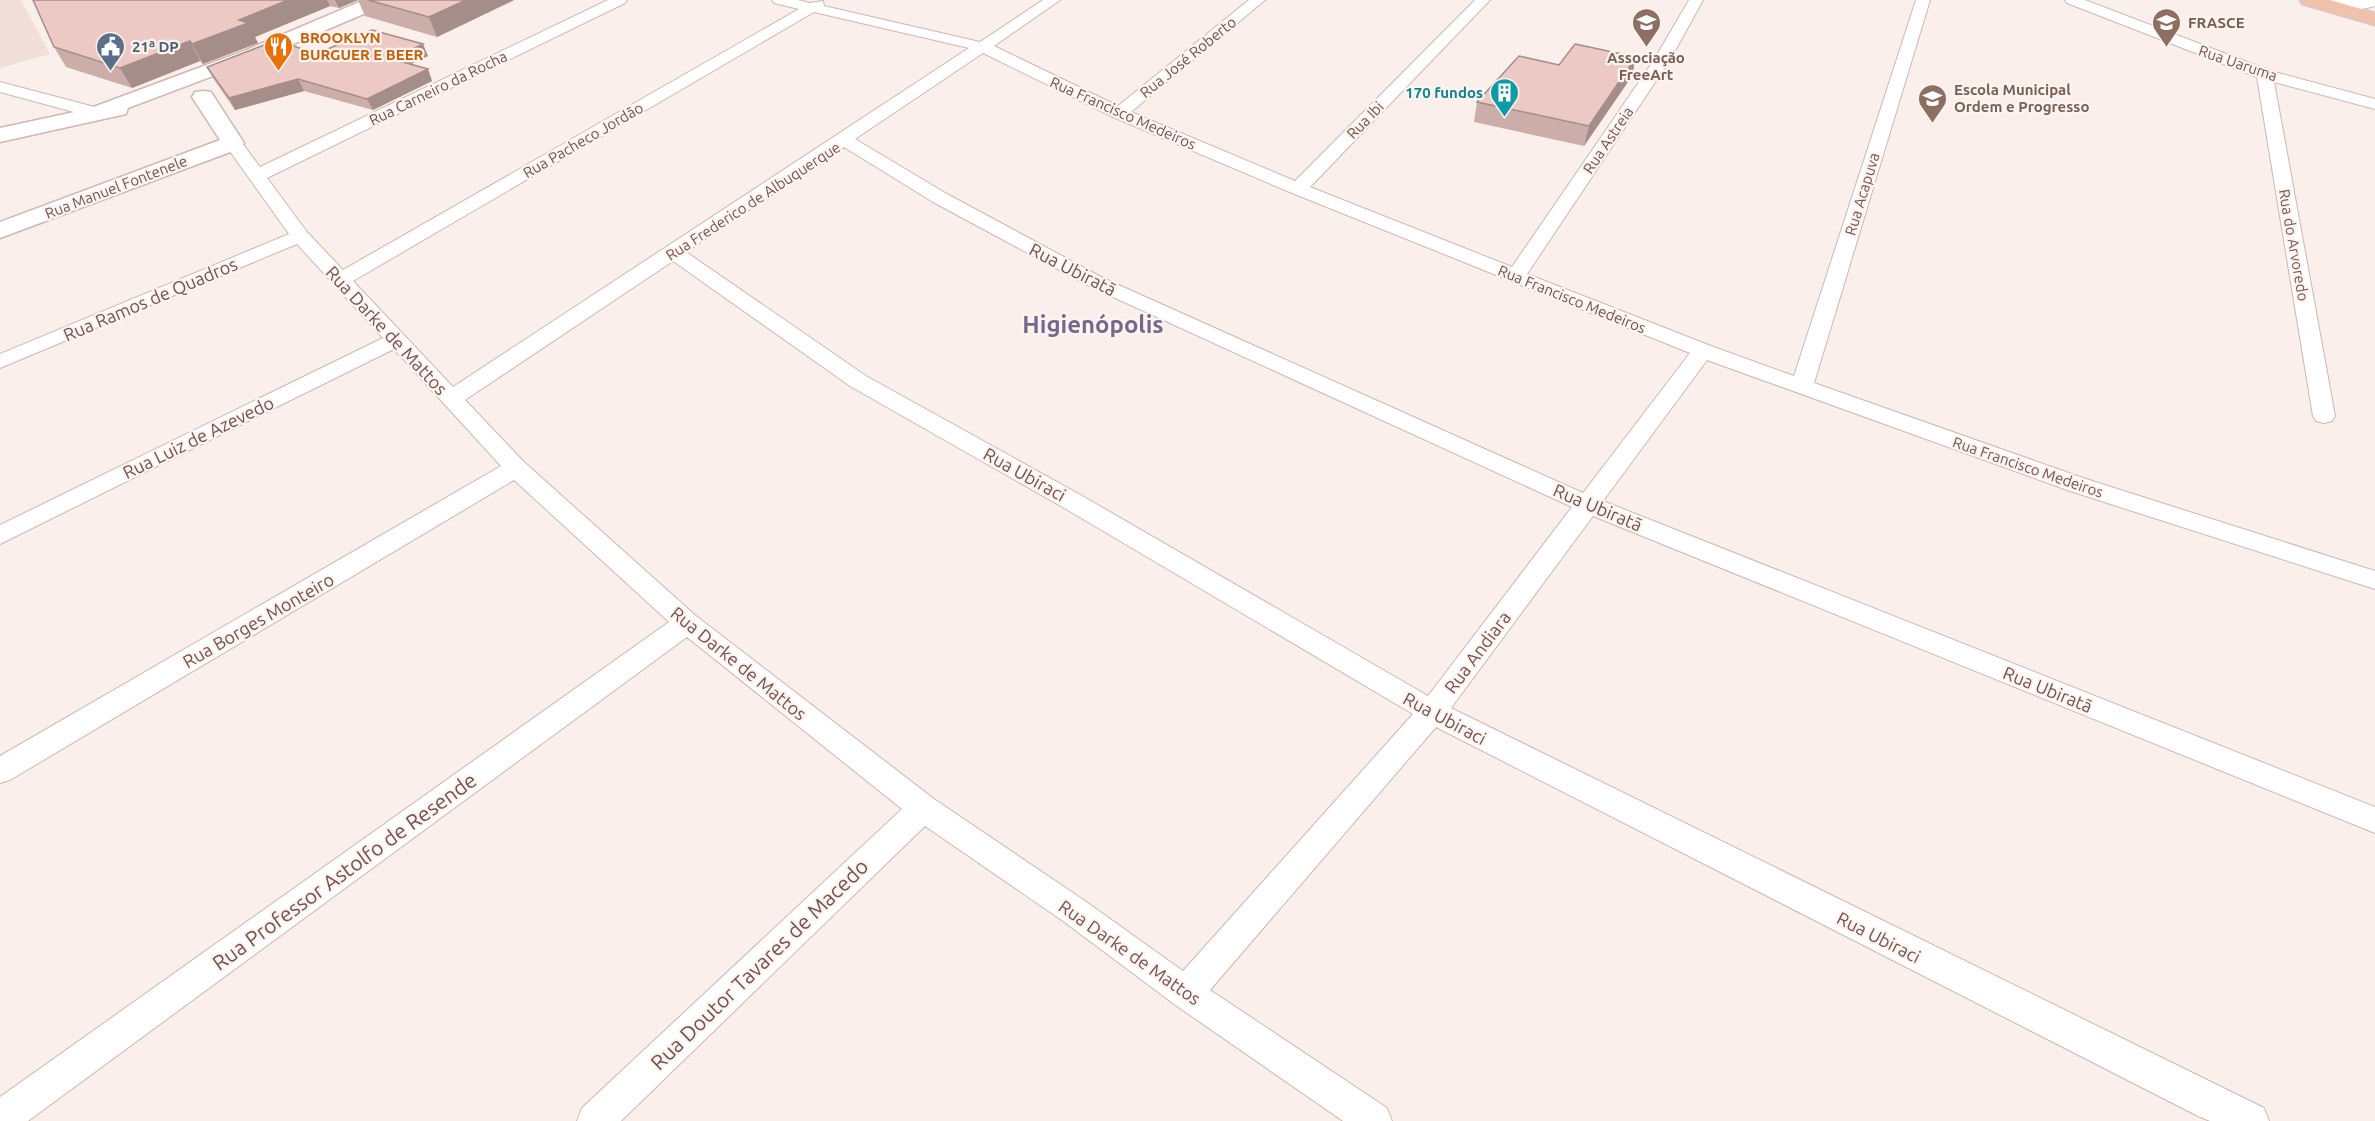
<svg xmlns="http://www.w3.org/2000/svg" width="2375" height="1121" viewBox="0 0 2375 1121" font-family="Ubuntu,sans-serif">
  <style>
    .residential { fill: #f1dfd9 }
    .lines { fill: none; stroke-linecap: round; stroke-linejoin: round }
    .street-casing { stroke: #cdb7b4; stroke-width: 2 }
    .secondary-casing { stroke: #cfb6b2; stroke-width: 3 }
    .primary-casing { stroke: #d5cbca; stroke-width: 3 }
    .street { fill: #fff; fill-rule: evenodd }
    .secondary { fill: #fff; fill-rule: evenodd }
    .primary { fill: #f0c2ab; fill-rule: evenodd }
    .wall { fill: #cbada9 }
    .shaded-wall { fill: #a58d8a }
    .building { fill: #ecc9c5; stroke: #a58d8a; stroke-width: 1.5 }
    .labels { text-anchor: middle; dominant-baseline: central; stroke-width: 4.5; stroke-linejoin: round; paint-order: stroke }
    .far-education-label { font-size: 15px; font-weight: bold; fill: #785e54; stroke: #fdf4f0; text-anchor: start }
    .far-food-label { font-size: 15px; font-weight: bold; fill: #c56008; stroke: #fdf4f0; text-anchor: start }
    .far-service-label { font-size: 15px; font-weight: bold; fill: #4e5e75; stroke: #fdf4f0; text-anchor: start }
    .far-street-label { font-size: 15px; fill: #725250; stroke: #fdf4f0 }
    .far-culture-label { font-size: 15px; font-weight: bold; fill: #0d838f; stroke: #fdf4f0; text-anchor: end }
    .street-label { font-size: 18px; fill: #725250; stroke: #fdf4f0 }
    .near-street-label { font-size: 21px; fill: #725250; stroke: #fdf4f0 }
    .district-label { font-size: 24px; font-weight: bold; fill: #76688d; stroke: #fdf4f0 }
  </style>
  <rect width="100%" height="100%" fill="#faefea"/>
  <path class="residential" d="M0 0H21L50 54 0 68Z"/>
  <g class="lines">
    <defs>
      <path id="street" d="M608 0H627L625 3 267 178 307 232 343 270 799 9 774 3 772 0H798L810 3 823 1 824 6 980 42 1043 0H1060L994 46 1118 106 1249 0H1265L1131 112 1295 181 1475 0H1490L1310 187 1512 267 1654 60 1689 0H1703L1670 60 1527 274 1711 346 1794 376 1916 0H1930L1814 383 2086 479 2375 571V589L2070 491 1707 360 1603 501 2375 807V833L1593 516 1451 708 2264 1108 2269 1121H2210L2198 1116 1436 727 1210 990 1387 1108 1392 1121H1343L1174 1004 1063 921 925 826 621 1121H577L582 1108 902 809 687 637 28 1121H0V1097L669 622 514 480 10 780 0 783V756L501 466 394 349 0 544V525L383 338 297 244 0 368V354L289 234 224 143 227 139H239L260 167ZM814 12 969 48 453 387 353 281ZM983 53 1113 117 1292 193 1690 353 1583 493 1103 278 947 194 855 139ZM844 147 933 202 1089 286 1572 507 1428 696 1084 497 866 376 686 252ZM673 261 850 386 1066 509 1413 714 1183 971 1085 901 934 799 696 616 524 462 465 400Z
        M2065 0H2085L2271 71 2375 99V109L2274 82 2335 416 2332 421 2324 423 2316 421 2313 416 2257 77 2067 3Z
        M2322 0H2375V6C2363 10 2325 13 2317 4Z
        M0 82 102 109 104 113 96 118 0 92Z"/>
      <path id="secondary" d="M364 0H389L387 4 258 59 128 108 126 114 0 142V128L88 109 244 51Z
        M203 91 211 92 244 143 241 148 0 238V222L220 140 192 97 195 92Z"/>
      <path id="primary" d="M2300 0H2330L2375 13V25L2302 4Z"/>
    </defs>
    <use href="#street" class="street-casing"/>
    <use href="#secondary" class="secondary-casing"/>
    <use href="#primary" class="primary-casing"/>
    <use href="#street" class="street"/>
    <use href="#secondary" class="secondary"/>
    <use href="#primary" class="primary"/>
  </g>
  <path class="wall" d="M33 0H514L437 37 365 16 358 0 339 8 330 6 255 37 258 43 203 64 200 61 132 88 66 67 54 47Z
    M316 54 428 56 411 64 412 65 428 69 432 81 373 110 304 91 235 110 213 78 207 67Z
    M1559 65 1632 76 1584 146 1474 122 1477 102Z"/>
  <path class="shaded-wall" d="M288 0H327L330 6 255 37 258 43 203 64 192 44 239 20Z
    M335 0H358L339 8Z
    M466 0H514L437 37 429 17Z
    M190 41 200 61 132 88 120 68Z
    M423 44 428 56 411 64 413 68 399 61 401 55Z
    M1636 57 1632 76 1584 146 1589 126Z
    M428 69 432 81 373 110 367 99Z
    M298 79 304 91 235 110 229 98Z"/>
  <path class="building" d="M33 0H288L239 20 248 23 192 44 190 41 120 68 54 47Z
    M368 0H466L429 17Z
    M372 30 423 44 401 55 408 57 399 61 428 69 367 99 298 79 229 98 207 67 277 40 316 54Z
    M1575 44 1636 57 1589 126 1477 102 1519 56 1559 65Z"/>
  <defs>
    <symbol id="school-pin" viewBox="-11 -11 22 30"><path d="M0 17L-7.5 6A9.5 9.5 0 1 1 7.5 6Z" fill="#8d6e63" stroke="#fdf4f0"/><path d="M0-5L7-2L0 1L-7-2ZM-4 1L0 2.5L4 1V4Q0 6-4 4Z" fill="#fff"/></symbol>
    <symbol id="university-pin" viewBox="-11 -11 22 30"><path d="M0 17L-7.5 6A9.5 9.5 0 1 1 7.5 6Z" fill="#8d6e63" stroke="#fdf4f0"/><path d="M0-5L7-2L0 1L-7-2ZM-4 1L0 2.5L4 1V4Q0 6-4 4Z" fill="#fff"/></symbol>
    <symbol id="civic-pin" viewBox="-11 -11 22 30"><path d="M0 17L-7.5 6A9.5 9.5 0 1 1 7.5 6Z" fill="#5c6f8a" stroke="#fdf4f0"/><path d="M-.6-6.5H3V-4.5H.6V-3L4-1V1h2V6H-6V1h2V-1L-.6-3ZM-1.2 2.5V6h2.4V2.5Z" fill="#fff"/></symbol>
    <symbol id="restaurant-pin" viewBox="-11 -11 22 30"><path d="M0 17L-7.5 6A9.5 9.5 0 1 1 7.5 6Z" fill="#e8710a" stroke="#fdf4f0"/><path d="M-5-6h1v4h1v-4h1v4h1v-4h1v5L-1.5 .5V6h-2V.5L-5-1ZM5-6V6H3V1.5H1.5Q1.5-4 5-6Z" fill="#fff"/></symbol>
    <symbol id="building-pin" viewBox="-11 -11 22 30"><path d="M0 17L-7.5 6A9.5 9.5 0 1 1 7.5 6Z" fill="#0f9aa8" stroke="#fdf4f0"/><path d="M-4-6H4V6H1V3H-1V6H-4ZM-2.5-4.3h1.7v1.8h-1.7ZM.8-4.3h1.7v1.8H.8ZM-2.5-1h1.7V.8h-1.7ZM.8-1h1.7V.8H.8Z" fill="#fff"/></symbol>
  </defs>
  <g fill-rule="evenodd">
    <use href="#school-pin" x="1630" y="6" width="33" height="45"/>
    <use href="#university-pin" x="2150" y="6" width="33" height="45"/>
    <use href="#civic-pin" x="94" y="30" width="33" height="45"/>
    <use href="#restaurant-pin" x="262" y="30" width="33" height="45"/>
    <use href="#building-pin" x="1488" y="76" width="33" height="45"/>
    <use href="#school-pin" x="1916" y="82" width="33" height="45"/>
  </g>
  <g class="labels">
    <g class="far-education-label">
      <text x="2188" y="22">FRASCE</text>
      <text x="1646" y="57" text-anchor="middle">Associação<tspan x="1646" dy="17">FreeArt</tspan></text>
      <text x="1954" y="89">Escola Municipal<tspan x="1954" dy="17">Ordem e Progresso</tspan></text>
    </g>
    <g class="far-food-label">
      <text x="300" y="37">BROOKLYN<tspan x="300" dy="17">BURGUER E BEER</tspan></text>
    </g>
    <g class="far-service-label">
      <text x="132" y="46">21ª DP</text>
    </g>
    <g class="far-street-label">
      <text transform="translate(1188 57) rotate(-39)">Rua José Roberto</text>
      <text transform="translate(2238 63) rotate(19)">Rua Uaruma</text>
      <text transform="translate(438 88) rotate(-26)">Rua Carneiro da Rocha</text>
      <text transform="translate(1123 113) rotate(24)">Rua Francisco Medeiros</text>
      <text transform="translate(1365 120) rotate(-46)">Rua Ibi</text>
      <text transform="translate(583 140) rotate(-30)">Rua Pacheco Jordão</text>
      <text transform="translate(1608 140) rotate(-56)">Rua Astreia</text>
      <text transform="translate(116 187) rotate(-21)">Rua Manuel Fontenele</text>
      <text transform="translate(1862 194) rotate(-73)">Rua Acapuva</text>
      <text transform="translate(753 201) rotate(-33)">Rua Frederico de Albuquerque</text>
      <text transform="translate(2294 245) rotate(80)">Rua do Arvoredo</text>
      <text transform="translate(1572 299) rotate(22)">Rua Francisco Medeiros</text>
      <text transform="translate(2028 467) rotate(19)">Rua Francisco Medeiros</text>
    </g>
    <g class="far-culture-label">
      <text x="1483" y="92">170 fundos</text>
    </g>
    <g class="street-label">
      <text transform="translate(1073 269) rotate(27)">Rua Ubiratã</text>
      <text transform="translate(150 299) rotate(-23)">Rua Ramos de Quadros</text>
      <text transform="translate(387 330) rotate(47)">Rua Darke de Mattos</text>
      <text transform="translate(198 437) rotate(-26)">Rua Luiz de Azevedo</text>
      <text transform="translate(1025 474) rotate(29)">Rua Ubiraci</text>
      <text transform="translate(1598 507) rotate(23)">Rua Ubiratã</text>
      <text transform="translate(258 620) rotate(-30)">Rua Borges Monteiro</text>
      <text transform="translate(1477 652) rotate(-53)">Rua Andiara</text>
      <text transform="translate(739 663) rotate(39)">Rua Darke de Mattos</text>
      <text transform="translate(2048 689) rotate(22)">Rua Ubiratã</text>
      <text transform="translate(1445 718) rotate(28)">Rua Ubiraci</text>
      <text transform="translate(1879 937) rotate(27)">Rua Ubiraci</text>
      <text transform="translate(1130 952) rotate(35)">Rua Darke de Mattos</text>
    </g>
    <g class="near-street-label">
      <text transform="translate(344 871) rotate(-36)">Rua Professor Astolfo de Resende</text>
      <text transform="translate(759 964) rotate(-44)">Rua Doutor Tavares de Macedo</text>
    </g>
    <g class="district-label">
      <text x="1093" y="324">Higienópolis</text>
    </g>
  </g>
</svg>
